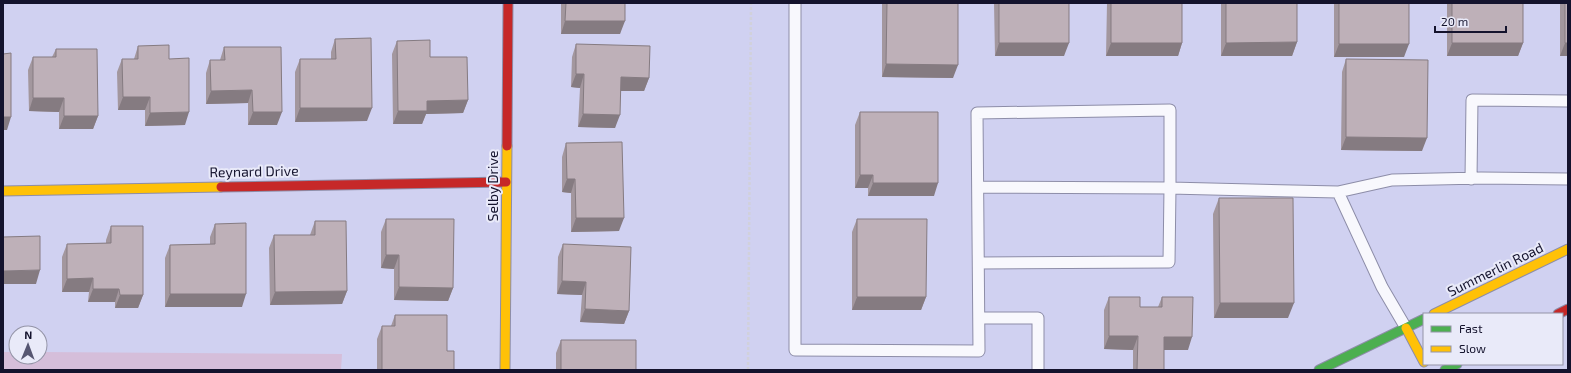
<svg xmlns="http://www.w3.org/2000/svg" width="1571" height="373" viewBox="0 0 1571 373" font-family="'Exo 2',sans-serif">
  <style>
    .green { fill: #d5beda }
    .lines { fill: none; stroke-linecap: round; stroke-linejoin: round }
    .lane-casing { stroke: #8d8da8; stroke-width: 13 }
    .fast-casing { stroke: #8d8da8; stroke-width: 11 }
    .slow-casing { stroke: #8d8da8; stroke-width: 11 }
    .jam-casing { stroke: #8d8da8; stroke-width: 11 }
    .path { stroke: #d1d1db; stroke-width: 2.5; stroke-dasharray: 3 2; stroke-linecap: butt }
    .lane { stroke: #f8f8fd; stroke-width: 11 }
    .fast { stroke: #4caf50; stroke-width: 9 }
    .slow { stroke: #ffc107; stroke-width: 9 }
    .jam { stroke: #c62828; stroke-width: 9 }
    .wall { fill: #a3979e }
    .shaded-wall { fill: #857b81 }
    .building { fill: #beb0b8; stroke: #857b81 }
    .labels { text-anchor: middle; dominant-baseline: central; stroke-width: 4; stroke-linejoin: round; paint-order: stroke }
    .street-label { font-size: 14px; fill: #14132d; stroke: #e9eaf9 }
  </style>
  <rect width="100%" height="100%" fill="#d0d1f1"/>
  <path class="green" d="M3 352H16V357H40V352L342 354 341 370H3Z"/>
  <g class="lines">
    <defs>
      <path id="lane" d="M795 3V350L979 351 977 113 1170 110V188L1338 192 1382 287 1406 328
        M1471 179 1472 100 1568 101
        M978 187 1170 188 1169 262 979 263
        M1338 192 1392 180 1481 178 1568 179
        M979 318H1038V370"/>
      <path id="fast" d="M1319 370 1424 319
        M1445 370 1457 364"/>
      <path id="slow" d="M3 191 221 187
        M1434 314 1568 249
        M1406 328 1424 362
        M505 370 507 146"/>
      <path id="jam" d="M507 146 508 3
        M221 187 506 182
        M1558 314 1568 309"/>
    </defs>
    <use href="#lane" class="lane-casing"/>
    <use href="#fast" class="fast-casing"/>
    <use href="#slow" class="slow-casing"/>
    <use href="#jam" class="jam-casing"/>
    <path class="path" d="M748 370 751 3"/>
    <use href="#lane" class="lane"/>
    <use href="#fast" class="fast"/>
    <use href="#slow" class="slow"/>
    <use href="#jam" class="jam"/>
  </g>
  <path class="wall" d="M561 3H625L620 34H561Z
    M882 3H958L953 78 882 77Z
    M994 3H1069L1064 56H995Z
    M1107 3H1182V43L1178 56H1106Z
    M1221 3H1297V42L1292 56H1221Z
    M1334 3H1409L1404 57H1334Z
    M1447 3H1523V43L1518 56H1447Z
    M1560 3H1568V56H1560Z
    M335 39 367 121 295 122V72L300 59H331V52Z
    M397 41 430 57 468 100 463 113 426 114 422 124H393L392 54Z
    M576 44 649 78 644 91H621L615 128 578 127 580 88 571 87 572 57Z
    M138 46 169 59 185 125 145 126V110H118L117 72 122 59H134Z
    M224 47 277 125H248V103L206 104V73L210 60H220Z
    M56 49 98 116 93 129H59V112L29 111 28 70 33 57H52Z
    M1346 59 1422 151 1341 150 1342 72Z
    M860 112 934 196H868V188H855V125Z
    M566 143 619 231 571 232V193L562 192V157Z
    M1219 198 1288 318H1214L1213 214Z
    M386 219 453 288 448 301 394 300V269L381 268V232Z
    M857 219 926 297 921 310H852V232Z
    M315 221 347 291 342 304 270 305 269 248 274 235H310Z
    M215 224 242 307H165V258L170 245 210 244V237Z
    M111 226 143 295 138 308H115V302H88L89 292H62V257L67 244 106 243V240Z
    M563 244 629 311 624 324 580 322 582 295 557 294 558 257Z
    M1109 297 1140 307H1158L1162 297 1188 350H1164V370H1133V350L1104 349V310Z
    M395 315 447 351 454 370H377V339L382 326H391Z
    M561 340 636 370H556V353Z"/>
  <path class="shaded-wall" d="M565 21H625L620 34H561Z
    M1297 42 1292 56H1221L1226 43Z
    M999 43H1069L1064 56H995Z
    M1111 43H1182L1178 56H1106Z
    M1452 43H1523L1518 56H1447Z
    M1565 43H1568V56H1560Z
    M1339 44H1409L1404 57H1334Z
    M886 64 958 65 953 78 882 77Z
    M576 74H584L580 88 571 87Z
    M621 77 649 78 644 91H616Z
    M252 90 248 103 206 104 211 91Z
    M123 97H150L145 110H118Z
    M33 98H64L59 112 29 111Z
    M468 100 463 113 426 114 422 124H393L398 111 427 101Z
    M300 108H372L367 121 295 122Z
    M189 112 185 125 145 126 150 113Z
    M253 112H282L277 125H248Z
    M583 114 620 115 615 128 578 127Z
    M64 116H98L93 129H59Z
    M3 117H11L7 130H3Z
    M1346 137 1427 138 1422 151 1341 150Z
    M860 175H873L868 188H855Z
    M567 179H575L571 193 562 192Z
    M873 183H938L934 196H868Z
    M576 218H624L619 231 571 232Z
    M386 255H399L394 269 381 268Z
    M40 270 36 284H3V271Z
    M93 278 89 292H62L67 279Z
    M562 281 586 282 582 295 557 294Z
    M399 287 453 288 448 301 394 300Z
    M93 289H119L115 302H88Z
    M347 291 342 304 270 305 275 292Z
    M170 294H246L242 307H165Z
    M120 295H143L138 308H115Z
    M857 297H926L921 310H852Z
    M1220 303H1294L1288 318H1214Z
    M585 309 629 311 624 324 580 322Z
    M1109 336H1138L1133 350 1104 349Z
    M1164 337H1192L1188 350H1159Z"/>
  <path class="building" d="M566 3H625V21H565Z
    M887 3H958V65L886 64Z
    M999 3H1069V43H999Z
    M1111 3H1182V43H1111Z
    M1226 3H1297V42L1226 43Z
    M1339 3H1409V44H1339Z
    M1452 3H1523V43H1452Z
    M1565 3H1568V43H1565Z
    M371 38 372 108H300V59H336L335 39Z
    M430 40V57H467L468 100 427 101V111H398L397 41Z
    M576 44 650 46 649 78 621 77 620 115 583 114 584 74H576Z
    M169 45V59L189 58V112L150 113V97H123L122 59H138V46Z
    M224 47H281L282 112H253L252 90 211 91 210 60H225Z
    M56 49H97L98 116H64V98H33V57H56Z
    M11 53V117H3V54Z
    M1346 59 1428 60 1427 138 1346 137Z
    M860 112H938V183H873V175H860Z
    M622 142 624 218H576L575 179H567L566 143Z
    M1219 198H1293L1294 303H1220Z
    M386 219H454L453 288 399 287V255H386Z
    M857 219H927L926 297H857Z
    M315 221H346L347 291 275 292 274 235H315Z
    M246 223V294H170V245L215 244V224Z
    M111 226H143V295H120L119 289H93V278L67 279V244L111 243Z
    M40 236V270L3 271V237Z
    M563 244 631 247 629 311 585 309 586 282 562 281Z
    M1109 297H1140V307H1162V297H1193L1192 337H1164V370H1137L1138 336H1109Z
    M395 315H447V351H454V370H382V326H395Z
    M561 340H636V370H561Z"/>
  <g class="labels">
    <g class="street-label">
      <text transform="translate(254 171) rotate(-1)">Reynard Drive</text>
      <text transform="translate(492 186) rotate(-90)">Selby Drive</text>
      <text transform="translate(1495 269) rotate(-26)">Summerlin Road</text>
    </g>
  </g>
  <rect width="1571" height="373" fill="none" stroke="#14132d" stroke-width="8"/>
  <rect x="1423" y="313" width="140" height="52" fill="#e9eaf9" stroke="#9494a7"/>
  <rect x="1431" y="326" width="20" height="6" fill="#4caf50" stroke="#9494a7"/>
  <text x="1459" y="333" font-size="12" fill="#14132d">Fast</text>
  <rect x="1431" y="346" width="20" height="6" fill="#ffc107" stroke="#9494a7"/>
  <text x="1459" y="353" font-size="12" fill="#14132d">Slow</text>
  <g transform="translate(28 345) rotate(1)"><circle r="19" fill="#e9eaf9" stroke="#9494a7"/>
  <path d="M0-3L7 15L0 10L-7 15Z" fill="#565672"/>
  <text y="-6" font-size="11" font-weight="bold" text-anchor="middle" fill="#14132d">N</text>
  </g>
  <path d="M1435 26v6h71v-6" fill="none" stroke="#14132d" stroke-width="2"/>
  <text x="1441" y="26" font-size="12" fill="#14132d" stroke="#e9eaf9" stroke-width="3" paint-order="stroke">20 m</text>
</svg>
